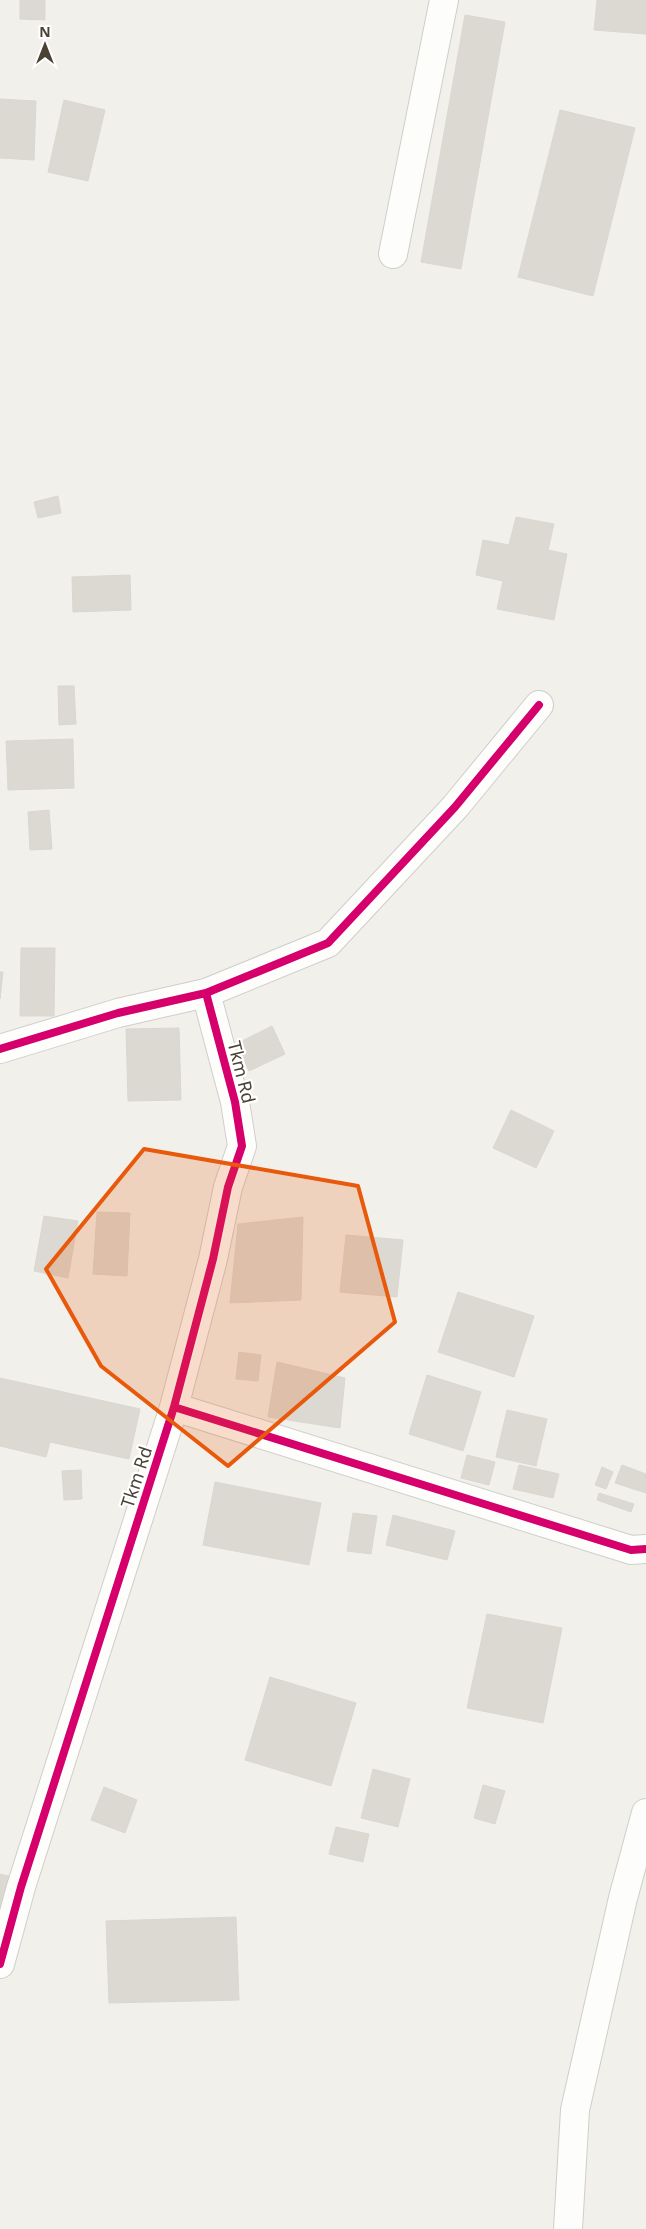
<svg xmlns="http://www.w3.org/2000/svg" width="646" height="2229" viewBox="0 0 646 2229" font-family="'Noto Sans',sans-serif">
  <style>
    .building { fill: #dcd9d3; stroke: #dbd7d0 }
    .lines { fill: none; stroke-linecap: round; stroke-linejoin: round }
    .minor-casing { stroke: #d0cec8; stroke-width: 30 }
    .minor { stroke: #fdfdfc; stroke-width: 28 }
    .cycleway-casing { stroke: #fff; stroke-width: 11 }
    .cycleway { stroke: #d6006c; stroke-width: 8 }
    .marked { fill: #e8590c; fill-opacity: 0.2; stroke: #e8590c; stroke-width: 4; stroke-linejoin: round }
    .labels { text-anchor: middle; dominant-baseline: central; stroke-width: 4.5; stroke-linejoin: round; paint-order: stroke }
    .street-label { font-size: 18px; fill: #4a4235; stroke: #fff }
  </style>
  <rect width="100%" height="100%" fill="#f2f0eb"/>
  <path class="building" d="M20 0H45V20L20 19Z
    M597 0H646V34L594 30Z
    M465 15 505 22 461 269 421 262Z
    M0 99 36 101 34 160 0 158Z
    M64 100 105 110 88 181 48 172Z
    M560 110 635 128 593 296 518 277Z
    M58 496 61 513 38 518 34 502Z
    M516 517 554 524 548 550 567 554 554 620 497 609 503 581 476 575 483 540 509 545Z
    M130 575 131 610 73 612 72 577Z
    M58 686H74L76 724 59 725Z
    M73 739 74 788 8 790 6 741Z
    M49 810 52 849 30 850 28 812Z
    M21 948H55L54 1016H20Z
    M0 972H3L0 999Z
    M272 1026 285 1054 249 1071 236 1044Z
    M179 1028 181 1100 128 1101 126 1029Z
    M511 1110 554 1131 536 1168 493 1148Z
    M97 1212 130 1213 127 1276 93 1274Z
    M44 1216 78 1221 68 1278 34 1271Z
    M303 1217 301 1300 230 1303 238 1224Z
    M346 1235 403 1240 397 1297 340 1292Z
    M458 1292 534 1316 514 1377 438 1352Z
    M239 1352 261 1355 258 1381 236 1379Z
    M277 1362 345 1378 340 1428 268 1417Z
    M427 1375 481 1392 463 1451 409 1434Z
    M0 1378 140 1409 129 1459 50 1442 46 1457 0 1446Z
    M507 1410 547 1419 536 1466 496 1457Z
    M467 1455 495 1462 489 1485 461 1478Z
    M519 1465 559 1474 553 1498 513 1489Z
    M622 1465 646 1474V1493L615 1483Z
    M602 1467 613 1472 606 1489 595 1485Z
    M81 1470 82 1499 64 1500 62 1471Z
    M215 1482 321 1503 309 1565 203 1545Z
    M599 1493 634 1504 631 1512 597 1500Z
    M353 1513 377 1516 371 1554 347 1551Z
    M393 1515 455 1531 447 1560 386 1545Z
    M487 1614 562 1628 543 1723 467 1708Z
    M270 1677 356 1703 331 1786 245 1760Z
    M373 1769 410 1779 398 1827 361 1818Z
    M483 1785 505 1791 495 1824 474 1818Z
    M104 1787 137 1800 125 1833 91 1820Z
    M336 1827 369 1834 363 1862 329 1854Z
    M0 1874 13 1877 6 1909 0 1908Z
    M236 1917 239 2000 109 2003 106 1921Z"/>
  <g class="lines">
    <defs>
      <path id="minor" d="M393 254 444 0
        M0 1049 118 1013 206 993 328 943 455 807 539 705
        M174 1407 631 1550 646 1549
        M0 1964 21 1887 174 1407 213 1259 228 1187 242 1146 235 1102 206 993
        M568 2229 575 2110 623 1898 646 1813"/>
    </defs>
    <use href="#minor" class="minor-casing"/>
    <use href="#minor" class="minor"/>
    <defs>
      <path id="cycleway" d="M0 1049 118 1013 206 993 328 943 455 807 539 705
        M174 1407 631 1550 646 1549
        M0 1964 21 1887 174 1407 213 1259 228 1187 242 1146 235 1102 206 993"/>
    </defs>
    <use href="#cycleway" class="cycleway-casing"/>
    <use href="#cycleway" class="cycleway"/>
  </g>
  <path class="marked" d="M144 1149 358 1186 395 1322 228 1466 101 1366 46 1269Z"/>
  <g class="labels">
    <g class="street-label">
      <text transform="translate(242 1072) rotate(76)">Tkm Rd</text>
      <text transform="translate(136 1477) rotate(-72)">Tkm Rd</text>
    </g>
  </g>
  <g transform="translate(45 45)" stroke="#ffffff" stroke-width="4" paint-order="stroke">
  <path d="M0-4L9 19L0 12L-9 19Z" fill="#4a4235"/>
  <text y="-8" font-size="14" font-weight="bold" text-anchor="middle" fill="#4a4235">N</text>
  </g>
</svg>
